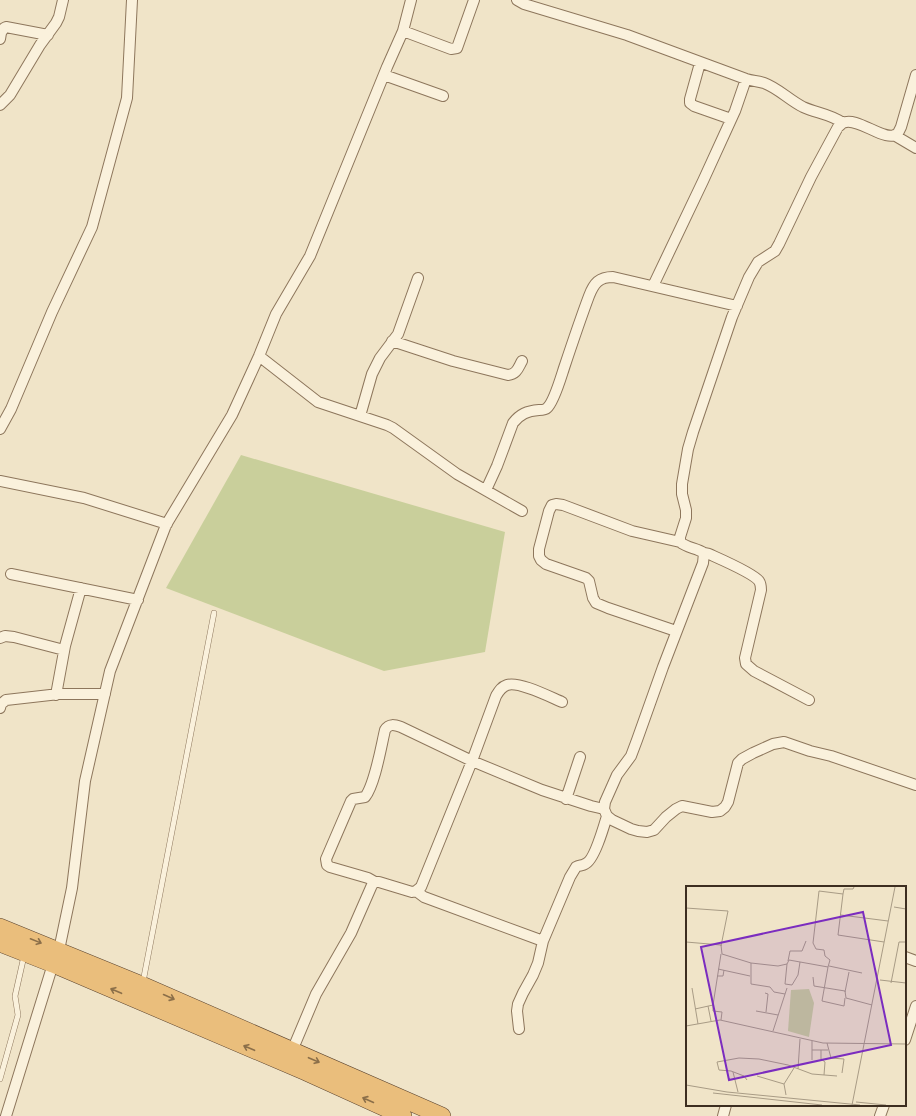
<svg xmlns="http://www.w3.org/2000/svg" width="916" height="1116" viewBox="0 0 916 1116" font-family="Lora,serif">
  <style>
    .green { fill: #c9cf9b }
    .lines { fill: none; stroke-linecap: round; stroke-linejoin: round }
    .service-casing { stroke: #8d765c; stroke-width: 6 }
    .minor-casing { stroke: #8d765c; stroke-width: 12 }
    .trunk-casing { stroke: #5b4430; stroke-width: 18 }
    .service { stroke: #faf1dc; stroke-width: 5 }
    .minor { stroke: #faf1dc; stroke-width: 10 }
    .trunk { stroke: #eabe7c; stroke-width: 17 }
    .oneway { stroke: #8b6f49 }
    .inset-road { fill: none; stroke: #a89b85; stroke-width: 1 }
    .view { fill: #7b2cbf; fill-opacity: 0.15; stroke: #7b2cbf; stroke-width: 2 }
    .inset-edge { fill: none; stroke: #3d2e20; stroke-width: 2 }
  </style>
  <rect width="100%" height="100%" fill="#f0e4c8"/>
  <path class="green" d="M241 455 505 532 485 652 384 671 166 588Z"/>
  <g class="lines">
    <defs>
      <path id="service" d="M143 982 214 613
        M0 1079 18 1015 15 996 24 956"/>
      <path id="minor" d="M517 0 524 4 627 35 746 79C752 81 758 81 764 83 778 88 789 100 803 107 816 113 831 114 843 123
        M403 31 451 49 457 48 474 0
        M0 39 1 33 4 28 6 27 48 35
        M700 63 690 99V103L694 106 731 119
        M384 75 443 96
        M916 75 901 127C900 129 899 131 898 133 887 145 857 115 843 123 841 124 840 126 838 127L811 177 779 244 775 251 758 262 749 277 732 317 693 432 688 449 682 484V494L686 510V518L680 537V542C687 548 697 548 704 553L703 563 663 667 637 740 631 756 617 775 605 802 604 809 607 816 612 820 631 829 638 831 647 832 654 830 666 817 676 809 682 806 712 812 720 811 725 807 728 802 738 763 742 759 753 753 773 744 784 742 810 751 831 756 916 785
        M0 105 10 95 40 45 56 23 59 17 63 0
        M894 135 916 148
        M653 286 703 181 735 111 746 79
        M392 341 453 361 508 375C517 374 518 368 522 361
        M259 356 318 402 387 425 393 428 457 474 522 511
        M360 416 372 374 380 358 398 334 418 278
        M0 429 11 409 52 312 92 227 127 98 132 0
        M0 481 84 498 167 524
        M486 490 497 466 513 423C520 414 527 411 539 410 542 410 545 410 547 408 554 402 561 377 564 368 572 344 580 320 589 296 594 283 599 277 613 277L737 306
        M704 553 709 554C720 559 753 573 759 581 761 584 761 587 761 590L745 658 746 664 754 671 809 700
        M11 574 138 600
        M676 631 608 608 596 603 593 598 589 581 586 578 546 564 541 560 539 556V549L549 511 552 505 556 504 563 505 632 531 680 542
        M0 638 5 636 14 637 64 650
        M56 695 65 646 81 588
        M0 708 1 704 6 700 59 694H105
        M566 799 580 757
        M375 882 368 878 330 867 327 865 326 859 351 801 353 799 365 797C375 784 381 747 385 730 389 723 395 725 401 727L472 761 542 790 591 806 604 809
        M416 891 424 897 543 941
        M905 957 916 961
        M519 1029 517 1011 518 1004 523 993 533 975 538 963 543 941 570 877 576 867C579 865 582 866 585 864 594 861 604 826 607 816
        M905 1040 916 1006
        M292 1051 316 994 351 933 372 885 375 882H379L412 892 416 891 421 887 472 761 496 696C499 691 501 687 507 685 519 681 550 697 562 702
        M6 1116 53 964 59 950 72 888 85 781 110 671 166 525 232 415 259 356 276 314 310 256 387 67 403 31 411 0
        M723 1116 726 1105
        M880 1116 884 1105"/>
      <path id="trunk" d="M0 927 142 985 442 1116
        M0 943 53 964 306 1072 403 1116"/>
    </defs>
    <use href="#service" class="service-casing"/>
    <use href="#minor" class="minor-casing"/>
    <use href="#trunk" class="trunk-casing"/>
    <use href="#service" class="service"/>
    <use href="#minor" class="minor"/>
    <use href="#trunk" class="trunk"/>
  </g>
  <defs><path id="oneway-shaft" d="M-6 0H5M1.5-3L5.5 0L1.5 3" fill="none" stroke-width="1.6" stroke-linecap="round" stroke-linejoin="round"/></defs>
  <g class="oneway">
    <use href="#oneway-shaft" transform="translate(36 941) rotate(22)"/>
    <use href="#oneway-shaft" transform="translate(116 991) rotate(-157)"/>
    <use href="#oneway-shaft" transform="translate(169 997) rotate(24)"/>
    <use href="#oneway-shaft" transform="translate(249 1048) rotate(-157)"/>
    <use href="#oneway-shaft" transform="translate(314 1060) rotate(23)"/>
    <use href="#oneway-shaft" transform="translate(368 1100) rotate(-156)"/>
  </g>
  <g transform="translate(686 886)">
    <rect width="220" height="220" fill="#f0e4c8"/>
    <path d="M123 103 128 117 123 151 102 145 105 104Z" fill="#c9cf9b"/>
    <path class="inset-road" d="M157 8 158 3H167L168 1M208 21 220 23M0 22 42 25 35 60M155 29 202 35M0 56 35 59 36 68 65 77 92 80 101 78 103 74 142 81 144 74 139 70 138 64 130 63 127 57 133 5 157 8 152 49 198 56M102 75 104 65H116L120 55M65 77V98L84 101 88 106 99 108M101 78 99 98 106 99 112 89 114 76M143 80 176 87M142 81 136 115 158 120 159 112M32 83 64 90M31 90H37L38 84M127 91 128 100 159 105 160 112 186 119M194 94 220 97M205 97 213 56H220M6 102 12 138M159 106 163 86M79 107 82 108 80 126M27 119V125L36 126 35 134M22 120 25 135M9 123 27 119 35 68M70 125 92 129M0 140 34 134 137 157 220 158M87 145 101 102M126 155V174M141 157 145 172 158 173 156 187M126 164H142M135 164V173L139 176 138 189M112 183 114 153M47 186 52 206M71 190 98 198M61 194 58 190 45 185 33 184 31 176 53 172 73 173 102 179 126 188 151 190M0 199 41 206 174 219M27 207 136 219M100 209 98 198 108 182M170 216 200 219M166 219 209 1"/>
    <path class="view" d="M177 26 205 159 43 194 15 61Z"/>
    <rect width="220" height="220" class="inset-edge"/>
  </g>
</svg>
